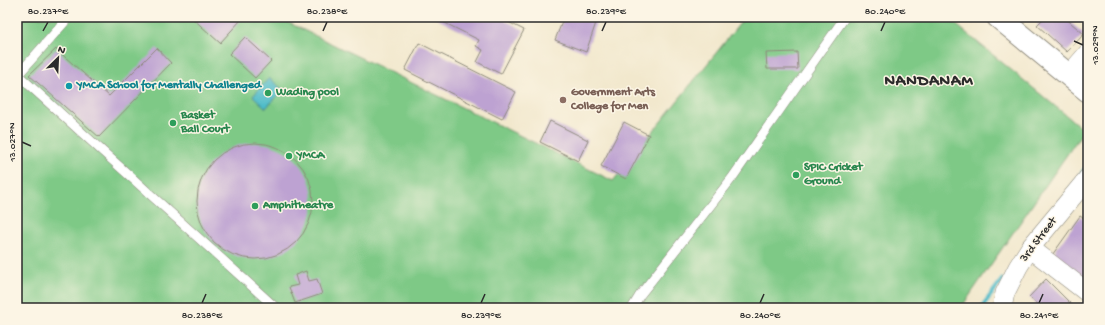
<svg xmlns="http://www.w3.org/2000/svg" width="1105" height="325" viewBox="0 0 1105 325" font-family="'Gochi Hand',sans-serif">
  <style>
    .green { fill: #7ec986; stroke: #547a58 }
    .water { fill: #4ebbc9; stroke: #3c737a }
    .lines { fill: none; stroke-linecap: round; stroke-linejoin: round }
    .stream { stroke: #4ebbc9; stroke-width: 4.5 }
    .building { fill: #bda2d2 }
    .service-casing { stroke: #8e8a7c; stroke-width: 10 }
    .minor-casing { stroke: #8e8a7c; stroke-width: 20 }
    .tertiary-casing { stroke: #8e8a7c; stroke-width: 24 }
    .service { stroke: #fff; stroke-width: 9 }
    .minor { stroke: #fff; stroke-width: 19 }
    .tertiary { stroke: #fff; stroke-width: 22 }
    .ticks { fill: none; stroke: #2b2b2b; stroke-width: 1.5 }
    .culture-dot { fill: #0f9aa8; stroke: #fcf5e5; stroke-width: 1.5 }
    .leisure-dot { fill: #2e9e5b; stroke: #fcf5e5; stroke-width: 1.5 }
    .education-dot { fill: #8d6e63; stroke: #fcf5e5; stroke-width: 1.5 }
    .labels { text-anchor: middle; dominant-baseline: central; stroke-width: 3; stroke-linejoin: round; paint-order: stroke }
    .culture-label { font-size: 12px; font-weight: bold; fill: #0d838f; stroke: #fcf5e5; text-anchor: start }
    .leisure-label { font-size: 12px; font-weight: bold; fill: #27864d; stroke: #fcf5e5; text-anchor: start }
    .education-label { font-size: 12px; font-weight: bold; fill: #785e54; stroke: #fcf5e5; text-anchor: start }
    .street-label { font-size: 12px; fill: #2b2b2b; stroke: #fcf5e5 }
    .district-label { font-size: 16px; font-weight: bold; letter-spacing: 1px; fill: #2b2b2b; stroke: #fcf5e5 }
    .neatline { fill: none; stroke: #2b2b2b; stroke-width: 1.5 }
    .ticks-label { font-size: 10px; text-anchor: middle; fill: #2b2b2b }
  </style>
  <rect width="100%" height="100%" fill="#fcf5e5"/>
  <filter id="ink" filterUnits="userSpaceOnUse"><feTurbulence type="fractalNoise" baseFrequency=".025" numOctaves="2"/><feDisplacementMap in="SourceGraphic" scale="8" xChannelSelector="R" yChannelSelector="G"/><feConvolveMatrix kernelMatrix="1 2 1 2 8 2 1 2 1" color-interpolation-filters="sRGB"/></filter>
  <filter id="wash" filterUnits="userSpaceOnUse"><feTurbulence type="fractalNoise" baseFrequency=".012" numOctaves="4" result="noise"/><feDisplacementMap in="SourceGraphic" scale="16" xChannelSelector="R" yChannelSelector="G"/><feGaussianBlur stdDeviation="0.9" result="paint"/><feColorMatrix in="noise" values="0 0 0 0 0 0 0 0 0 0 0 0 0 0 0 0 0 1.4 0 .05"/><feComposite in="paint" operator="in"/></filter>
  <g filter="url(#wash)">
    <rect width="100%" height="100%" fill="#f2e8cd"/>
    <path class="green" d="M17 17H282L281 19 613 181 745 17H947L1084 130 961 308H17Z"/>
    <path class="water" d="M269 78 283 90 266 108 253 96Z"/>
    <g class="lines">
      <path class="stream" d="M1082 173 1088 165
        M981 308 1002 280"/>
    </g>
    <g id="blocks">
      <path class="building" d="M191 17H238L241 20 220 43Z
        M433 17H498L524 30 501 74 477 62 483 50 476 46 479 40Z
        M564 17H598L586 52 555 40Z
        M1045 17H1064L1084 34 1067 52 1037 25Z
        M245 37 271 61 255 78 229 54Z
        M419 43 516 92 502 119 405 70Z
        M157 48 171 63 99 137 29 75 56 49 109 96Z
        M797 52 798 69H767L766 53Z
        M550 121 588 140 578 161 540 142Z
        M624 122 649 135 626 179 601 166Z
        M197 201a58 58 0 1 1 116 0a58 58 0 1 1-116 0Z
        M1080 216 1088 221 1086 224 1088 225V284L1050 258Z
        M306 271 309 281 317 279 322 294 295 303 289 287 298 285 295 275Z
        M1046 279 1075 308H1041L1029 297Z"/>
    </g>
  </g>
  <g filter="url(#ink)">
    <use href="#blocks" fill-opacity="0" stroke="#8e8a7c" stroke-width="1"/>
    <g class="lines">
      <defs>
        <path id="service" d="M17 74 276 308
          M17 76 69 17
          M632 308 640 295 732 178 845 17"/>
        <path id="minor" d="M1069 75 1088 53
          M1030 248 1088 293
          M1002 308 1005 293 1018 267 1030 248 1088 178"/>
        <path id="tertiary" d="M998 17 1088 91"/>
      </defs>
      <use href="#service" class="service-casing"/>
      <use href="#minor" class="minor-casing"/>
      <use href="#tertiary" class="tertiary-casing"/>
      <use href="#service" class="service"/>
      <use href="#minor" class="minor"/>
      <use href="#tertiary" class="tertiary"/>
    </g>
  </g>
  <path class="ticks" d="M43 31 48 22M323 31 327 22M602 31 606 22M881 31 885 22M1074 41 1083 45M22 142 31 146M202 303 206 294M481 303 485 294M760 303 764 294M1039 303 1043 294"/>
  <circle class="culture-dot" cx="69" cy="86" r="4"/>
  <g class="leisure-dot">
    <circle cx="268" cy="93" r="4"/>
    <circle cx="173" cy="123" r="4"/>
    <circle cx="289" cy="156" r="4"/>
    <circle cx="796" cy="175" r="4"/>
    <circle cx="255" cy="206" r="4"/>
  </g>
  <circle class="education-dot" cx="563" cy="100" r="4"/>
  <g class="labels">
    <g class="culture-label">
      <text x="77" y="86">YMCA School for Mentally Challenged</text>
    </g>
    <g class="leisure-label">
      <text x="276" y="93">Wading pool</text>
      <text x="181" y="116">Basket<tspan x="181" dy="14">Ball Court</tspan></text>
      <text x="297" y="156">YMCA</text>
      <text x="804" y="168">SPIC Cricket<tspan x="804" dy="14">Ground</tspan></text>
      <text x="263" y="206">Amphitheatre</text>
    </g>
    <g class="education-label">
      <text x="571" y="93">Government Arts<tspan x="571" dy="14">College for Men</tspan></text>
    </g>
    <g class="street-label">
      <text transform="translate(1039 240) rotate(-53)">3rd Street</text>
    </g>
    <g class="district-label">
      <text x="929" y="82">NANDANAM</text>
    </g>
  </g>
  <rect width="1105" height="325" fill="none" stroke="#fcf5e5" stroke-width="44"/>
  <g transform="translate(58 58) rotate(24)" stroke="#fcf5e5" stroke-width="3" paint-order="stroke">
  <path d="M0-3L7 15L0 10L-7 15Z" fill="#2b2b2b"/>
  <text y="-6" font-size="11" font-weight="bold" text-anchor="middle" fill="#2b2b2b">N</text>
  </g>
  <rect x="22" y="22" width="1061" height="281" class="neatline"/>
  <g class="ticks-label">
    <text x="48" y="14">80.237°E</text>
    <text x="327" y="14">80.238°E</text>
    <text x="606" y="14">80.239°E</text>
    <text x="885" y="14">80.240°E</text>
    <text transform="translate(1094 45) rotate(-90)" y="4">13.029°N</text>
    <text transform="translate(11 142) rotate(-90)" y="4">13.027°N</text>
    <text x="202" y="318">80.238°E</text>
    <text x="481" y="318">80.239°E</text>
    <text x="760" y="318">80.240°E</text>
    <text x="1039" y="318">80.241°E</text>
  </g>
</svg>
